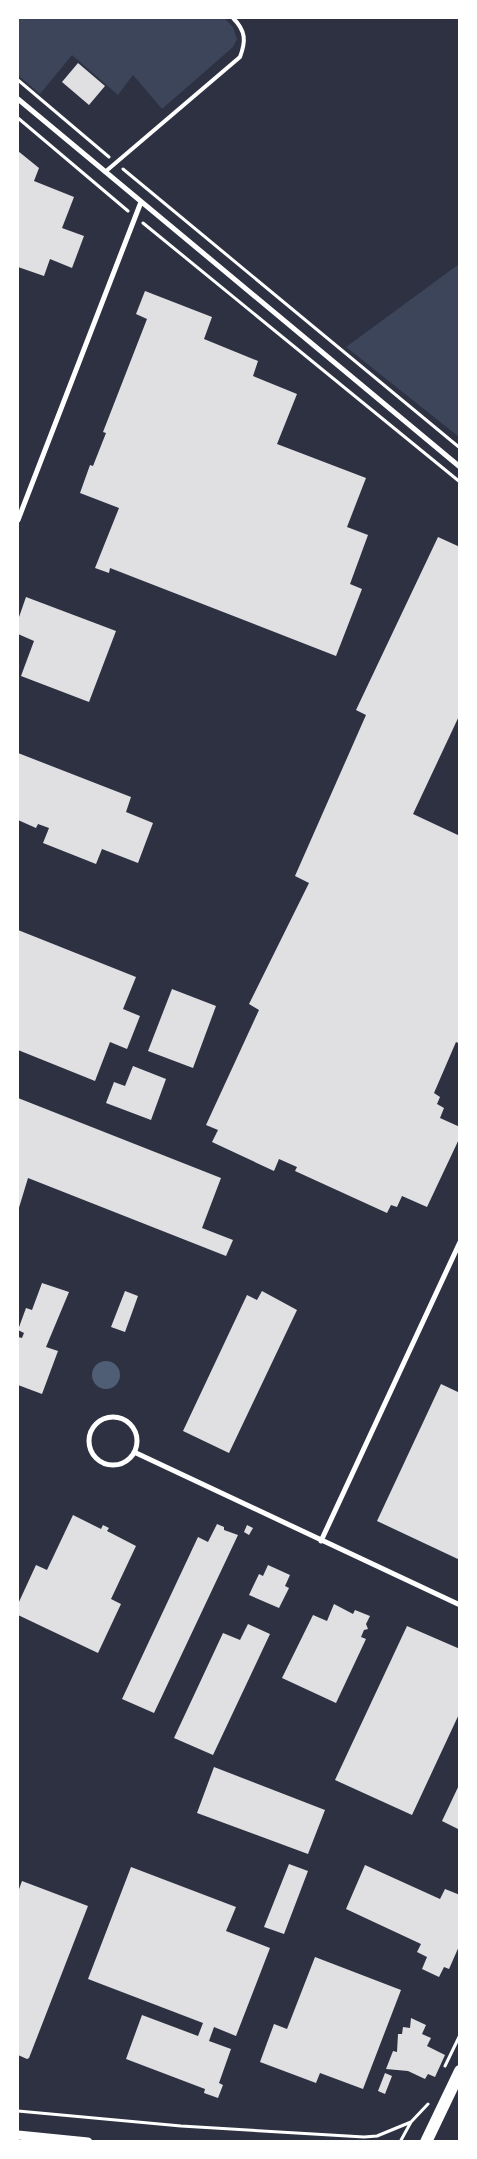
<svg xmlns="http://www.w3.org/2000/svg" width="477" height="2159" viewBox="0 0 477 2159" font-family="Jost,sans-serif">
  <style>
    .green { fill: #3c4559 }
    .water { fill: #4f5d75 }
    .building { fill: #e0e0e3 }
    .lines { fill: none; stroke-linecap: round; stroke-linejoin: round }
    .path { stroke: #fff; stroke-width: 3 }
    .service { stroke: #fff; stroke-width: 4 }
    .minor { stroke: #fff; stroke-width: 5 }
    .tertiary { stroke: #fff; stroke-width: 9 }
    .primary { stroke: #fff; stroke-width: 12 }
  </style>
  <rect width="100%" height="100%" fill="#2d3142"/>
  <path class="green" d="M18 18H224L233 27 237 39 233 47 162 109 133 75 118 95 72 55 40 94 18 75Z
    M459 264V437L346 347Z"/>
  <path class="water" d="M92 1375a14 14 0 1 1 28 0a14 14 0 1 1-28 0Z"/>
  <path class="building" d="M78 63 105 86 89 105 62 82Z
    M18 151 39 168 34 181 74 197 62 228 84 236 72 268 50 259 44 276 18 267Z
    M145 291 212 317 204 339 258 361 253 376 297 394 277 444 366 478 347 527 368 535 350 584 362 589 336 656 110 568 109 573 95 568 119 508 80 493 90 465 93 466 106 433 103 432 147 319 136 314Z
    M438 537 460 547V714L413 814 460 836V1044L456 1042 434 1093 440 1097 437 1104 444 1108 440 1118 460 1127V1137L427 1207 402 1196 397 1207 391 1205 387 1213 295 1171 297 1167 279 1159 274 1171 212 1142 218 1130 206 1125 259 1010 249 1004 309 883 295 876 366 715 356 710Z
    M26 597 116 631 89 702 21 676 34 641 18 634V620Z
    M18 753 131 797 126 812 153 823 138 863 102 849 96 864 43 843 49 828 38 824 36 828 18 820Z
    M18 930 136 977 123 1009 140 1016 127 1049 110 1042 95 1081 18 1050Z
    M172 989 216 1006 193 1068 148 1051Z
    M133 1066 166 1079 151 1120 106 1103 114 1082 125 1086Z
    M18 1098 221 1178 202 1228 233 1240 226 1256 28 1178 18 1211Z
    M42 1283 69 1292 46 1347 58 1351 42 1394 18 1385V1337L22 1338 24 1333 18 1330 26 1308 32 1310Z
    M125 1291 138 1296 125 1332 111 1327Z
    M262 1291 297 1310 229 1453 183 1431 247 1295 257 1300Z
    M441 1384 460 1393V1560L377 1521Z
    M73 1515 101 1529 103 1525 109 1528 107 1531 136 1546 111 1599 121 1604 98 1653 18 1615V1604L36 1565 47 1570Z
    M217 1524 224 1527V1530L238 1535 154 1713 122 1699 198 1537 208 1542Z
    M247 1525 253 1528 249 1535 244 1532Z
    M268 1565 290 1575 285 1586 289 1588 279 1608 249 1595 259 1574 263 1576Z
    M334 1604 353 1614 355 1610 370 1616 366 1624 368 1629 364 1630 361 1637 366 1639 336 1703 282 1678 313 1615 327 1621Z
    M248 1624 270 1634 213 1755 174 1738 223 1633 240 1640Z
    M407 1626 460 1649V1712L412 1815 335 1780Z
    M214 1767 325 1810 308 1854 197 1813Z
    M460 1783V1830L442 1821Z
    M289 1864 308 1871 284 1934 264 1927Z
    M365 1865 440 1899 445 1889 460 1895V1944L449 1969 444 1967 439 1977 422 1969 427 1957 417 1952 421 1944 346 1909Z
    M131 1867 236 1907 226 1931 270 1948 236 2036 214 2027 209 2041 231 2049 219 2083 223 2085 218 2098 204 2093 205 2089 126 2059 142 2015 198 2036 203 2023 88 1979Z
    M22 1881 88 1906 29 2058 27 2059 18 2055V1892Z
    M315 1957 401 1990 363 2089 320 2073 316 2083 260 2062 274 2024 287 2029Z
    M411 2018 426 2025 422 2034 431 2038 427 2046 445 2055 435 2077 428 2074 425 2079 408 2071 386 2069 393 2051 397 2052 398 2034H402L403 2027 410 2028Z
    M385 2073 392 2076 385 2094 378 2091Z"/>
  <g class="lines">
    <path class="path" d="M18 80 109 157
      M18 118 128 211
      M123 169 460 448
      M143 223 460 482
      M445 2066 460 2035
      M18 2111 181 2126 364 2137 377 2136 411 2122
      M400 2142 411 2122 428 2104"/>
    <path class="service" d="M105 172 240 57C246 41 246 31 233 18"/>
    <path class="minor" d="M18 99 460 467
      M18 520 141 202
      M89 1441a24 24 0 1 1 48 0a24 24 0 1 1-48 0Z
      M134 1452 460 1605
      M321 1541 460 1242"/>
    <path class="tertiary" d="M18 2135 88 2142"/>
    <path class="primary" d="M426 2142 460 2071"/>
  </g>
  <rect width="477" height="2159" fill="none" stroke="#ffffff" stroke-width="38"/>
</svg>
